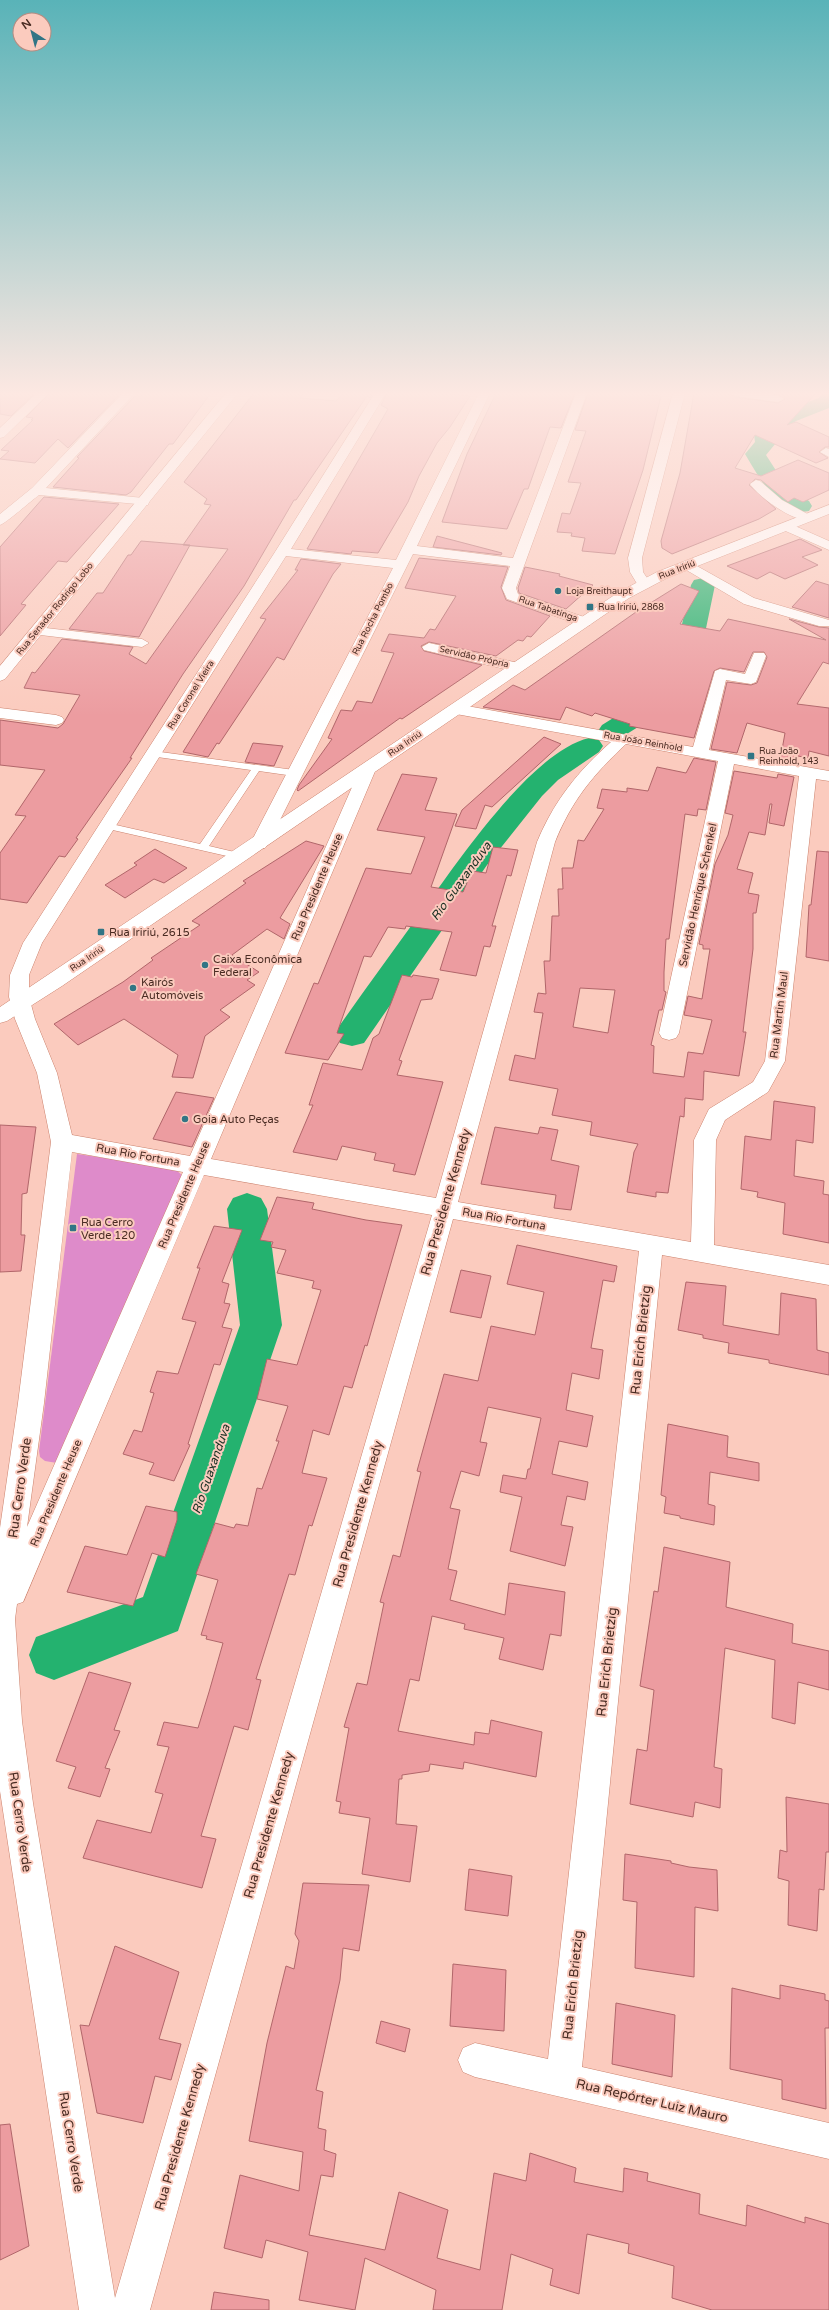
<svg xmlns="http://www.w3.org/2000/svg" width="829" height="2310" viewBox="0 0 829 2310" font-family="'Varela Round',sans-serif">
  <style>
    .green { fill: #de8bca }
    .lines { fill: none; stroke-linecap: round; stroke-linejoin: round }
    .river { fill: #24b26f; fill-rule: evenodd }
    .building { fill: #ec9ca0; stroke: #b1666a; fill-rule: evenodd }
    .lane-casing { stroke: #cb826d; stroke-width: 1 }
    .street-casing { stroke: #cb826d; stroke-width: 1 }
    .secondary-casing { stroke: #cb826d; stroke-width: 1 }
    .primary-casing { stroke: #cb826d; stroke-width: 1 }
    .lane { fill: #fff; fill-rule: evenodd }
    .street { fill: #fff; fill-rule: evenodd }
    .secondary { fill: #fff; fill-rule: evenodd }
    .primary { fill: #fff; fill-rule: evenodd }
    .poi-dot { fill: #317585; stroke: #fbcbbe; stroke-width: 1.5 }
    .labels { text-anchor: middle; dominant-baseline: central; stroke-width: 4; stroke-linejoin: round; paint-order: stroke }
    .far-street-label { font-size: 9px; fill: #4a2c23; stroke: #fbcbbe }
    .far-poi-label { font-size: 9px; fill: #4a2c23; stroke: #fbcbbe; text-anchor: start }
    .street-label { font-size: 11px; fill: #4a2c23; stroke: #fbcbbe }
    .poi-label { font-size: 11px; fill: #4a2c23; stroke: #fbcbbe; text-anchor: start }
    .water-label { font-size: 12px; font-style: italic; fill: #192f22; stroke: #fbcbbe }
    .near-street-label { font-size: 13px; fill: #4a2c23; stroke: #fbcbbe }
  </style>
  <rect width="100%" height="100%" fill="#fbcbbe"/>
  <path class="green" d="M77 1154 174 1168 184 1177 57 1463 45 1461 40 1457 39 1451Z"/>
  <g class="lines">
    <path class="river" d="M829 393V408L796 421 775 436 776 443 766 455 786 486 809 501 812 506 809 511C779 518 758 475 745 454L755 442 754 434C767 414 798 406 819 398L822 394Z
      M703 578 712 580 715 585 699 662 695 668 661 696 638 727 622 737 612 739 602 737 598 731 602 725 618 715 643 684 674 659 691 585 694 580Z
      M589 738 599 740 603 746 599 752 558 780 542 796 487 865 364 1043 352 1046 340 1043 334 1034 340 1025C366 988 393 951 419 915 455 866 530 752 589 738Z
      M247 1193 261 1198 267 1209 282 1325 178 1631 54 1680 36 1673 29 1655 36 1637 143 1597 240 1325 227 1209 233 1198Z"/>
  </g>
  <path class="building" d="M0 393H35L11 416 0 414Z
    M50 393 120 394 68 448 58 439 35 463 0 459 9 451 1 450 33 420H31L33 418 26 417Z
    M142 393H211L173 444H169L131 492 126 495 53 487 79 458 77 457 135 396H142Z
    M254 393H303L300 398 336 401 343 393H373L370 398 367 396 296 500H294L244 586 183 674 130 758H132L76 838 78 839 65 857 59 856 27 903 0 899V853L26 816 15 815 45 770 0 765V720L58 728 63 724 80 695 24 688 32 672 35 673 62 639 133 647 129 654 146 664 228 549 183 545 211 505 204 504 207 499 184 482Z
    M387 393H438L470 396 450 427 437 443 419 476 408 502 378 553 352 551 351 554 307 549 388 409 381 405Z
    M496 393H575L561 428 550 427 528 489H524L507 529 442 522 467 454Z
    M588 393H645L644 395 661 396 643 470 615 554 582 551 585 538 571 536 572 533 557 532 562 513 570 514 581 483 568 482 586 431 575 430Z
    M694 393H728L735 397 778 403 785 399 772 393H816L787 425 796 422 829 437V447H825L819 452 828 458 816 463 755 435 735 468 761 476 798 460 829 473V490L803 502 794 498 788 502 761 480 755 479 749 485 776 509 759 519 672 554 662 548 661 541 680 473Z
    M44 497 119 504 67 562 58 561 21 604 26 605 0 636V547Z
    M437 536 502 553 501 555 433 547Z
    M800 539 822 550 802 557 818 565 785 579 770 572 757 579 727 566Z
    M141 541 190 545 139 637 69 629 97 593H103L128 555H131Z
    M419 558 508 567 501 587 506 600 550 616 531 637 527 636 523 641 518 640 496 656 429 642 421 646 424 651 482 665 402 719 400 718 298 791 297 790 299 785 332 739 328 738 341 710 352 711 357 701 372 703 394 653 381 651 389 634 424 638 430 629 435 630 456 596 405 588Z
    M301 559 341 564 333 574 284 660 277 657 219 744 217 743 208 757 183 752 266 619 260 618 298 570H295Z
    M525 567 560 574 559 576 593 585 566 609 519 593 518 588Z
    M816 581 829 585V618L792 607Z
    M681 584 699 591 680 624 720 631 728 619 826 640 789 619 819 627 829 628V664L823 662 797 704 829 708V756L809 751 808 758 798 756 796 764 780 761 785 733 747 723 737 753 711 749 727 682 751 685 757 683 767 657 764 652H753L744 672 720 668 714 671 694 738 629 726 630 724 595 713 592 716 566 707 560 720 483 707 513 685 525 690 636 612Z
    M544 737 561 744 492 807 485 805 476 829 455 826 462 810Z
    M253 743 283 746 274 766 245 762Z
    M694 758 716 762 706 810 698 809 697 816 685 814 669 939H666L664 972V991L666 992 662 1010H659L651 1045 654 1046 653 1073 684 1077 688 1052 703 1054 712 1020 684 1015 688 996 702 999 710 949H703V945L699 944 715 864 728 835 733 815 725 813 734 771 777 778 778 774 794 777 784 826 769 823 772 804H770L765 835 749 832 737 869 753 873 748 893 759 895 756 913H753V949L743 1032H746L739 1076 704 1071 703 1100 685 1098 684 1117 680 1116 668 1193 656 1192V1197L627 1192 634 1152 638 1144 590 1135 592 1122 552 1115 558 1089 509 1080 515 1055 535 1059 543 1013 534 1012 538 993 546 994 544 961H550L552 916H559L558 889H563L562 868H573L578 840 584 841 604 809 597 808 602 789 627 792V788L648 791 657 767 686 773ZM580 988 615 990 608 1033 573 1027Z
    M402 774 437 778 425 810 457 814 431 887 463 892 472 871 486 873 493 847 518 850 511 876 507 875 492 926H496L490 947 484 946 476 976 440 970 452 932 406 926 405 929 388 927 371 957 364 956 337 1033 344 1034 328 1060 285 1053 314 983 318 984 366 868 411 874 425 837 377 830Z
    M306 841 324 846 280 918 290 924 284 939 267 929 232 955 259 972 247 980 255 985 220 1010 230 1017 205 1036 193 1078 172 1077 178 1055 124 1019 78 1045 54 1024 123 982 153 960 151 958 200 925 192 921 246 883 243 881Z
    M155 849 187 868 164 883 154 879 125 898 105 885 137 865 134 863Z
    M817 851 829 852V961L806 957 809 905H811Z
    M402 975 412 977 413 975 439 979 432 999 421 1000 399 1060 402 1061 397 1075 443 1082 415 1175 393 1171 395 1164 374 1160 376 1153 342 1146 337 1160 293 1152 313 1105H309L323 1063 362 1070 373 1038 379 1034Z
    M176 1092 214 1098 192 1147 153 1139Z
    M774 1101 815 1107 813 1143 796 1140 794 1176 824 1181 823 1194 829 1195V1243L783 1234 785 1203 757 1197 758 1192 741 1189 745 1136 771 1140Z
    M0 1125 36 1127 27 1193 22 1194 21 1235H25L21 1271 0 1272Z
    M495 1127 538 1134 540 1127 558 1130 551 1160 579 1166 571 1210 554 1208 556 1195 481 1184Z
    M277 1197 314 1203 312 1209 366 1220 402 1225 367 1346 365 1345 352 1388 344 1386 329 1435 313 1430 302 1473 327 1478 312 1526 309 1525 295 1575 289 1574 256 1679 261 1680 248 1730 234 1726 201 1836 216 1839 202 1888 83 1858 97 1820 151 1833 163 1794 155 1792 169 1747 157 1745 164 1722 198 1728 209 1692 223 1643 206 1639 207 1636 201 1635 218 1580 196 1574 215 1523 234 1528 236 1524 248 1526 257 1488 262 1489 279 1441H276L288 1406 257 1399 267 1359 297 1365 321 1290 312 1288 314 1281 277 1273 286 1250 271 1247 273 1242 260 1240Z
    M214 1226 242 1230 222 1282 229 1284 224 1303 230 1304 222 1327 232 1329 220 1365 214 1364 188 1444 190 1445 174 1481 149 1474 154 1463 123 1454 134 1430 142 1432 154 1393 150 1392 157 1371 178 1374 196 1322 182 1319 200 1268H197Z
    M517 1245 617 1266 614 1282 603 1280 591 1348 603 1350 599 1379 572 1373 566 1410 593 1416 587 1447 559 1441 552 1474 588 1482 585 1500 567 1496 561 1525 573 1527 565 1566 510 1551 522 1497 500 1492 503 1475 526 1479 528 1469H530L541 1418 488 1407 480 1442 487 1443 479 1476 461 1471 450 1508 460 1510 448 1569 457 1571 450 1600 505 1615 509 1583 565 1592 561 1636 550 1634 543 1670 499 1659 504 1638 464 1629 465 1624 432 1616 419 1681 410 1679 398 1731 474 1745 475 1732 489 1734 491 1720 542 1732 536 1777 464 1762 463 1769 430 1764 429 1771 402 1775V1779H399L396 1824 417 1826 410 1882 362 1874 370 1818 339 1813 341 1802 336 1801 349 1728 344 1727 357 1683 367 1685 384 1603 380 1602 393 1555 400 1557 421 1472 417 1471 444 1374 478 1381 491 1326 535 1335 544 1292 507 1284Z
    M461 1270 491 1276 481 1318 450 1312Z
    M686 1282 726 1286 723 1325 779 1335 781 1293 816 1299 817 1350 829 1353V1375L769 1363V1360L728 1353 729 1343 703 1338V1335L678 1330Z
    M668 1424 728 1436 727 1457 759 1463V1481L710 1472 708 1504 715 1506 714 1525 680 1518V1516L664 1513 666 1497 661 1495Z
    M146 1506 177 1512V1520L165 1557 152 1553 133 1606 67 1592 85 1546 127 1555Z
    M664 1547 730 1562 726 1607 793 1624 792 1643 829 1651V1690L798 1682 795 1724 772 1718 775 1660 725 1648 714 1767 722 1769 720 1808 695 1802 693 1817 630 1804 637 1749 647 1751 654 1690 640 1686 654 1591 658 1592Z
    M89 1672 131 1683 114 1730 120 1731 105 1768 110 1769 100 1797 68 1788 76 1767 56 1761Z
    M786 1797 829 1804V1852H826L824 1890 819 1889 817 1931 788 1925 789 1881 778 1878 780 1850 787 1852Z
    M625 1854 671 1861V1863L689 1867 717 1870 718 1911 695 1907 694 1977 635 1968 637 1902 623 1900Z
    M469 1869 512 1876 508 1916 465 1910Z
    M303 1883 369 1885 359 1951 343 1948 340 1980 316 2090 323 2092 318 2128 326 2130 324 2150 336 2154 333 2177 321 2175 309 2235 385 2250 399 2192 448 2210 437 2258 480 2270 494 2173 526 2181 530 2153 576 2168 574 2182 623 2192 624 2168 648 2173 647 2181 700 2194 699 2214 746 2226 747 2205 805 2223V2217L829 2224V2310H712L672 2298 674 2266 628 2253 629 2244 587 2234 579 2294 550 2285 553 2269 511 2254 502 2310H433L436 2290 365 2258 355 2310 299 2300 308 2252 266 2240 262 2258 224 2248 240 2175 299 2191 303 2152 249 2141 267 2043 286 1966 294 1969 299 1941 295 1934Z
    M115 1946 179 1972 159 2039 181 2044 171 2080 155 2076 143 2123 97 2113 80 2025 89 2026Z
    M453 1964 506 1970 504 2031 450 2026Z
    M780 1985 825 1994V2000L829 2001V2028H825L826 2109 782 2099V2080L730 2069 732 1988 780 1999Z
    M616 2003 675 2015 672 2077 612 2064Z
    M381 2021 410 2029 405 2052 376 2043Z
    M10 2124 29 2246 0 2260V2125Z
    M214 2292 269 2300V2310H211Z"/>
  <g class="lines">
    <defs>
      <path id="lane" d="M153 751 294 770 299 773 294 776 259 771 209 846 243 854 245 856 240 859 104 828 102 826 107 823 200 844 251 770 150 756V752Z"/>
      <path id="street" d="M37 393H49L4 437 0 438V428Z
        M123 393H135L46 488 143 498 148 499 149 502 148 505 39 495C31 501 6 523 0 525V514L32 488Z
        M375 393H386L291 549 396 560 479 393H490L417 546 513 558 576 393H587L516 588 518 594 522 596 590 619 592 622 590 625H580L507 599 502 588 510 566 413 554 268 844 265 848H253L250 844 393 568 286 556 42 943 29 975V997L35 1019 57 1073 72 1135 190 1156 360 769 362 765H374L376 769 211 1159 436 1198 537 842C554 801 578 771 611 742L456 714 450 712 448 709 450 706 456 704 693 747 715 671 720 669 745 674 754 653H764L766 656 756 682 751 684 726 680 709 750 829 771V781L816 779 785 1061 768 1092 725 1120 716 1140 714 1245 829 1265V1285L662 1255 582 2067 829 2123V2159L475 2077 463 2072 458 2060 463 2048 475 2043 548 2059 639 1251 453 1219 150 2310H79L0 1791V1528L18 1403 51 1142 37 1073 15 1019 9 997 10 975 23 943 275 552ZM626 744 718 761 659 1033 662 1038 669 1040 676 1038 679 1033 734 764 799 776 765 1061 753 1082 709 1109 694 1140 691 1242 458 1202 555 842C572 800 593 775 626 744ZM72 1152 183 1172 27 1527 44 1403ZM204 1175 432 1215 115 2298 33 1803 22 1721 15 1619 17 1604 23 1602Z
        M729 393C740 392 777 391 784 399L778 402 735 396Z
        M826 448 829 449V457L820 452Z
        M756 480 760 481 782 500 813 517 812 520C795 524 759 497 750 484Z
        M786 522 829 541V550L781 529 779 526Z
        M688 561 754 598 829 620V626H819L744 604 683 568 681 565Z
        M37 627 142 639 149 643 142 647 32 634 30 631 32 628Z
        M429 643 523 664 526 667 518 672 424 650 422 647Z
        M0 708 56 715 62 717 64 720 62 723 56 725 0 718Z"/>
      <path id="secondary" d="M226 393H238L5 679 0 681V666Z
        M673 393H685L642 558 643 572 651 584 644 588 639 587 630 572 628 558Z"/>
      <path id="primary" d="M829 505V514L667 578 629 598 62 986 7 1021 0 1023V1007L619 592 657 572Z"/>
    </defs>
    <use href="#lane" class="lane-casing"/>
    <use href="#street" class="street-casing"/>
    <use href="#secondary" class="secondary-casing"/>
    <use href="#primary" class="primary-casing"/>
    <use href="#lane" class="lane"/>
    <use href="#street" class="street"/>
    <use href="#secondary" class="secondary"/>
    <use href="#primary" class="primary"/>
  </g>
  <linearGradient id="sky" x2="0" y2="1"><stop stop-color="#59b3b8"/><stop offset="0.55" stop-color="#fde8e2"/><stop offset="1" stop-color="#fde8e2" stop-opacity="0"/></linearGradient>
  <rect width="829" height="716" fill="url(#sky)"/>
  <g class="poi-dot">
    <circle cx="558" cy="591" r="4"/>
    <rect x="586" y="603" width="8" height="8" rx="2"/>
    <rect x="747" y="752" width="8" height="8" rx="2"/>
    <rect x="97" y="928" width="8" height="8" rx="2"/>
    <circle cx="205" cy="965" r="4"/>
    <circle cx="133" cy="988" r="4"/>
    <circle cx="185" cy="1119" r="4"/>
    <rect x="69" y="1224" width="8" height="8" rx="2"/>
  </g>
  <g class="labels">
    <g class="far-street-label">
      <text transform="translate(677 570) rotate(-22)">Rua Iririú</text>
      <text transform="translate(55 609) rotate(-51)">Rua Senador Rodrigo Lobo</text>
      <text transform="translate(548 609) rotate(19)">Rua Tabatinga</text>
      <text transform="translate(373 619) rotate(-63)">Rua Rocha Pombo</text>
      <text transform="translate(474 657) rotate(13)">Servidão Própria</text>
      <text transform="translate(191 695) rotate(-58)">Rua Coronel Vieira</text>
      <text transform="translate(643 742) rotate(10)">Rua João Reinhold</text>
      <text transform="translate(405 744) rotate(-34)">Rua Iririú</text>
      <text transform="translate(87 959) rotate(-34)">Rua Iririú</text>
    </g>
    <g class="far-poi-label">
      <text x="566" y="591">Loja Breithaupt</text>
      <text x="598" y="607">Rua Iririú, 2868</text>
      <text x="759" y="751">Rua João<tspan x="759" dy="10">Reinhold, 143</tspan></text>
    </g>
    <g class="street-label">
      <text transform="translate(317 887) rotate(-67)">Rua Presidente Heuse</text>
      <text transform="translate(698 895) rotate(-78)">Servidão Henrique Schenkel</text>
      <text transform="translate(779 1015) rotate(-83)">Rua Martin Maul</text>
      <text transform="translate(138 1155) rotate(10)">Rua Rio Fortuna</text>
      <text transform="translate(184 1195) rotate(-67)">Rua Presidente Heuse</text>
      <text transform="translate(504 1219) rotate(10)">Rua Rio Fortuna</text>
      <text transform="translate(56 1493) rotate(-67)">Rua Presidente Heuse</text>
    </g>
    <g class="poi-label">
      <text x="109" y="932">Rua Iririú, 2615</text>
      <text x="213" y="959">Caixa Econômica<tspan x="213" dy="13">Federal</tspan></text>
      <text x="141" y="982">Kairós<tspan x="141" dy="13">Automóveis</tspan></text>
      <text x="193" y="1119">Goia Auto Peças</text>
      <text x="81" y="1222">Rua Cerro<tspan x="81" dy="13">Verde 120</tspan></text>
    </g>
    <g class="water-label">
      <text transform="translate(461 881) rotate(-54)">Rio Guaxanduva</text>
      <text transform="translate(211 1469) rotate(-71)">Rio Guaxanduva</text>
    </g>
    <g class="near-street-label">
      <text transform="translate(446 1202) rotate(-74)">Rua Presidente Kennedy</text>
      <text transform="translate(641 1340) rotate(-84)">Rua Erich Brietzig</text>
      <text transform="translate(20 1488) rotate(-82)">Rua Cerro Verde</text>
      <text transform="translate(358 1514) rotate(-74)">Rua Presidente Kennedy</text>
      <text transform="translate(607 1662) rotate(-84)">Rua Erich Brietzig</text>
      <text transform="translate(20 1822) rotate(82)">Rua Cerro Verde</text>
      <text transform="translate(269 1825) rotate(-74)">Rua Presidente Kennedy</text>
      <text transform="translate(573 1985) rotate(-84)">Rua Erich Brietzig</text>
      <text transform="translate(652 2101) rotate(13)">Rua Repórter Luiz Mauro</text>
      <text transform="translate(180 2137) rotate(-74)">Rua Presidente Kennedy</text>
      <text transform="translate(71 2142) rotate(81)">Rua Cerro Verde</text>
    </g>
  </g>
  <g transform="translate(32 32) rotate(324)"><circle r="19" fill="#fbcbbe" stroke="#b48b80"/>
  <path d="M0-3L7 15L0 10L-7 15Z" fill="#317585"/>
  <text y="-6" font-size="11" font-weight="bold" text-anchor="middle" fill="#4a2c23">N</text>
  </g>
</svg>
